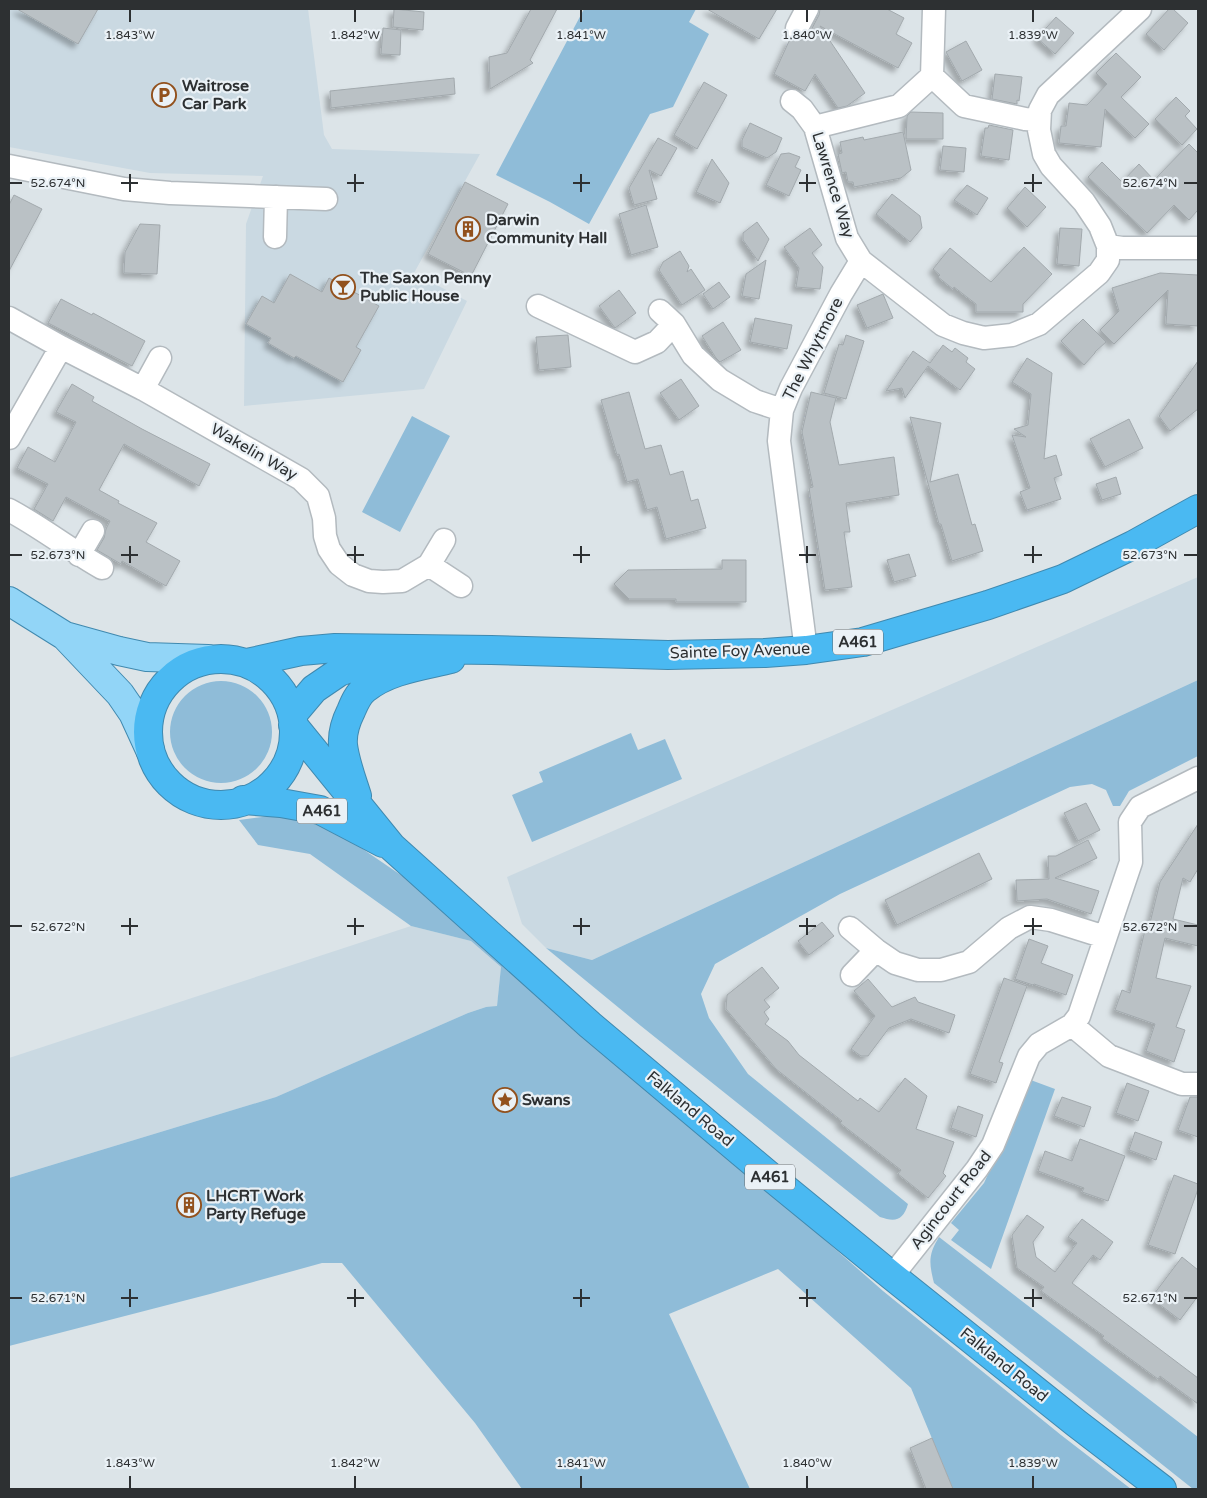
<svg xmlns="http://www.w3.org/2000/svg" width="1207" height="1498" viewBox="0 0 1207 1498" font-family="'Varela Round',sans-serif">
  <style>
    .built { fill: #cad9e2 }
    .green { fill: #8fbcd8 }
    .building { fill: #bac1c5; stroke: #a2a9ad; filter: url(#shadow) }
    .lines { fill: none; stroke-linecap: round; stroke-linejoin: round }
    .street-casing { stroke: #b3babf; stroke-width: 25 }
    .primary-casing { stroke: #4089af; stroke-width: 30 }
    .highway-casing { stroke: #4089af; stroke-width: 30 }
    .street { stroke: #fff; stroke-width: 22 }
    .primary { stroke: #92d5f7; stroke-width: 28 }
    .highway { stroke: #4ab9f2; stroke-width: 28 }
    .ticks { fill: none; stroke: #2d3032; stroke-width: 2 }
    .labels { text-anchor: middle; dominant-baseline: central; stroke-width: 4.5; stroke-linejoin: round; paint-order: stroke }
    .shield { fill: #eaf1f6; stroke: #666a6d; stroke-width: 1 }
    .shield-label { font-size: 15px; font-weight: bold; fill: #2d3032 }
    .poi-label { font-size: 16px; font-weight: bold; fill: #2d3032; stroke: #eaf1f6; text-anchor: start }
    .street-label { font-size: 16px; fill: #2d3032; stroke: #eaf1f6 }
    .ticks-label { font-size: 12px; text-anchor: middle; fill: #2d3032; stroke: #eaf1f6; stroke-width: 4.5; stroke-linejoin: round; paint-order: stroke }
  </style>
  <defs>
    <filter id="shadow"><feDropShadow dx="-4.5" dy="4.5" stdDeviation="2.5" flood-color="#0004"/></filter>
  </defs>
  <rect width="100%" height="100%" fill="#dce4e8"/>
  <path class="built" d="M9 9H308L324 135 332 149 480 154 414 273 467 301 424 389 244 406 246 224 263 176 150 173 9 147Z
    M1198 577V680L592 960 546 948 522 924 507 877Z
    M411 926 471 941 501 967 497 1007H486L468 1013 276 1097 9 1178V1058Z"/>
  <path class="green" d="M584 9H696L689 22 709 34 673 107 650 114 589 224 550 202 496 175Z
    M412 416 450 436 400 532 362 512Z
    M1198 680V756L1129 791 1120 806H1113L1106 790 1092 784 1070 787 840 894 715 964 701 994 709 1018 748 1074 908 1204C903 1221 895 1222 880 1217L641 1026 546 948 592 960Z
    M170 732a51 51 0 1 1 102 0a51 51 0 1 1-102 0Z
    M631 733 638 750 665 739 682 779 532 842 512 795 543 782 539 772Z
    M270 816H302L329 826 414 884 735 1161 883 1291 1061 1435 1131 1489H953L911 1388 778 1269 669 1314 750 1489H522L475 1423 342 1263H322L210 1294 9 1346V1178L276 1097 468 1013 486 1007 497 1006 501 967 471 941 411 926 310 854 258 845 239 820Z
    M1028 1079 1055 1089 991 1269 951 1240 959 1230 951 1223 984 1183 1004 1139Z
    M939 1237 1198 1437V1489H1193L934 1283C929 1263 928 1255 939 1237Z"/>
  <path class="building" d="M17 9H98L78 44Z
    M394 9 424 12 423 30 393 27Z
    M531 9H557L530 60 533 63 490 89 489 57 507 53Z
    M707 9H777L759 39Z
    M820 9H887L904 18 896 34 912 43 898 68 820 26 865 93 847 106 838 108 815 74 805 91 774 74 790 39 797 41 804 39 809 34 819 15Z
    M1169 9H1173L1188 23 1164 50 1146 34Z
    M1056 17 1074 33 1055 54 1037 38Z
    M383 28 401 30 400 55 381 54Z
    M966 41 982 70 962 81 946 52Z
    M1116 53 1141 77 1121 97 1149 124 1135 138 1105 109 1101 147 1059 143 1061 126H1066L1069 103 1087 105 1107 84 1096 73Z
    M995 74 1022 77 1019 101 1017 100V104L992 99Z
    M454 78 455 94 331 108 330 91Z
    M704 82 727 95 697 149 674 135Z
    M1176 97 1190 111 1185 116 1197 129 1182 145 1155 119Z
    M911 112 943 113V139H906L907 116Z
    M750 123 782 138 776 152 767 158 742 147V140Z
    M989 125 1013 130 1009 160 981 156 985 128H988Z
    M903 132 911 170 901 178 854 187 853 182H848L846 172 842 173 838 154 842 153 840 142 863 137 864 140Z
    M658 138 677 148 661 176 649 170 657 199 634 205 629 188Z
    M1189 144 1198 153V210L1189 220 1174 205 1147 233 1088 177 1102 162 1122 182 1139 164 1154 180Z
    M943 146 966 148 964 172 940 170Z
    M789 153 800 157 795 167 801 170 789 196 766 185 781 154Z
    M712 159 729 183 720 203 696 192Z
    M465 182 508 204 471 276 428 254Z
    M967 185 988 198 977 215 954 200Z
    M1025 187 1046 207 1027 227 1007 208Z
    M892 194 920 216 922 228 910 242 876 214Z
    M14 195 42 209 9 271V205Z
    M646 205 658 247 631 255 619 214Z
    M757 222 769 239 758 261 743 240V233Z
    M140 224 160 225 157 274 124 273 125 252Z
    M810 228 822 245 812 253 823 267 820 289 796 287 799 268 784 247Z
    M1060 228 1082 229 1079 266 1057 264Z
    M1024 247 1052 274 1023 304V312H976V304L954 287 953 289 938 277 940 275 933 269 950 248 991 282Z
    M680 251 689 266 687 272 691 269 705 290 682 305 659 270 663 262Z
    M766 260 759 299 742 296 746 274Z
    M1160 273 1198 275V326L1166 324 1168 290 1114 344 1100 330 1119 311 1112 288Z
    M290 274 322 292 329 278 379 306 356 347 361 350 343 382 296 356 294 358 268 343 271 338 246 324 262 296 274 303Z
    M719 282 730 297 713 309 703 294Z
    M619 290 636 313 615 328 599 306Z
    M883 294 893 318 867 328 857 305Z
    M61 299 92 315 93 313 145 341 132 366 48 323Z
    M755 318 792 325 787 349 750 342Z
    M1083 319 1106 342 1095 352V353L1084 365 1061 341Z
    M723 322 741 350 720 362 716 358 702 336Z
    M568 335 571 367 539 370 536 337Z
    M846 335 864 341 846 399 824 393 839 344 843 345Z
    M943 345 952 352 955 348 968 358 966 362 975 369 960 390 928 366 905 398 902 388 886 391 913 351 930 363Z
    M1027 358 1052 373 1044 459 1056 455 1062 475 1054 478 1061 499 1027 510 1020 492 1030 488 1012 435 1026 437 1014 429 1028 425 1031 394 1012 382Z
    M1198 361V409L1170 431 1159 416Z
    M681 379 699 406 679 420 660 393Z
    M72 384 94 397 92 401 142 429 210 464 199 486 124 444 99 490 119 501 118 503 157 523 146 542 180 561 166 586 122 561 121 564 97 550 104 538 106 529 110 521 66 497 53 521 34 509 48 484 17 468 28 447 55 462 76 422 56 412Z
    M629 392 645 449 661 445 670 475 683 471 691 501 698 499 706 528 666 539 657 507 647 510 638 479 627 482 619 454 617 455 601 400Z
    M811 392 836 398 830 422 839 465 894 457 899 495 846 503 850 532H844L852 587 825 590 809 488 813 487 802 432Z
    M910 417 941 423 930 482 958 474 972 525 975 524 983 551 952 561 941 524H939Z
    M1129 419 1143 448 1105 467 1090 439Z
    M1116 477 1121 494 1102 500 1096 484Z
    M909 554 916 576 894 582 887 560Z
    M722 560H746V602H676V599H629L614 584 628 570 722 569Z
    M1086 803 1100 830 1078 841 1064 813Z
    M1198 824V869L1190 882 1183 878 1173 919 1198 925V946L1165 938 1156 978 1191 986 1176 1027 1185 1030 1174 1062 1146 1051 1155 1024 1115 1010 1122 990 1130 993 1145 930 1148 931 1160 882Z
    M1088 840 1097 858 1055 878 1099 891 1091 914 1047 899 1017 901 1016 880 1049 879 1048 856H1056Z
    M979 853 992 879 897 925 885 900Z
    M822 922 834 936 809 955 798 941Z
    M1029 939 1048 946 1041 963 1073 975 1066 995 1034 984 1033 985 1015 979Z
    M762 967 779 988 764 1000 770 1007 764 1012 769 1019 765 1024 788 1041 799 1055 858 1101 860 1098 879 1112 905 1078 927 1096 916 1129 954 1142 943 1173 946 1176 928 1198 898 1174 901 1170 840 1123 842 1121 776 1069 726 1009 727 995Z
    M1004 978 1027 986 999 1062 1003 1063 996 1083 970 1074Z
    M868 979 892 1007 915 997 918 1002 955 1015 949 1033 911 1019 889 1028 868 1056H861L851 1049 875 1016 854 991Z
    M1127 1083 1149 1091 1138 1121 1116 1113Z
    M1062 1097 1091 1107 1084 1127 1054 1116Z
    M1190 1097H1198V1137L1178 1130Z
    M958 1106 983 1115 976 1137 951 1128Z
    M1135 1132 1162 1142 1156 1160 1129 1150Z
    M1080 1139 1125 1156 1108 1201 1082 1192 1084 1188 1038 1171 1045 1151 1072 1161Z
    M1174 1175 1198 1184V1189L1175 1254 1148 1245Z
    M1027 1215 1044 1227 1033 1242 1036 1257 1055 1272 1077 1243 1068 1237 1082 1219 1113 1242 1100 1260 1093 1255 1072 1283 1198 1378V1404L1160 1376 1158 1379 1102 1338 1104 1336 1041 1291 1044 1287 1017 1268 1012 1235Z
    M1182 1257 1198 1270V1296L1180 1320 1151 1298Z
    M932 1438 953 1489H926L910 1448Z"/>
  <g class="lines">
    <defs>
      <path id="street" d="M797 28 807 9
        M932 76 964 106 1025 119 1039 120
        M792 101 802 109 815 127 847 238 861 261 943 325 963 333 984 338 1012 335 1039 324 1099 273 1108 260V246L1100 226 1084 202 1051 166 1044 154 1039 130 1040 110 1048 95 1140 9
        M815 127 899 106 932 76 934 9
        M9 166 124 189 170 193 326 199
        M275 237 276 197
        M1108 246 1122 248H1198
        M538 306 635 352 657 342 674 324
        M660 311 674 324 693 355 720 380 755 401 782 410
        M9 318 61 347 143 389 301 479 318 496 324 518 325 536 329 549 339 564 353 575 369 581 383 582 402 581 429 565 444 540
        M143 389 160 358
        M9 438 61 347
        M9 510C41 527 70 550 102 568
        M79 555 93 531
        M429 565 461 586
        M806 650 779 441 782 410 791 388 841 294 861 261
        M850 928 876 950 895 963 918 970H941L969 962 1009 928 1030 917 1051 920 1105 937
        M852 975 876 950
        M1072 1025 1109 1056 1182 1084H1198
        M892 1276 977 1169 993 1145 1029 1056 1039 1044 1072 1025 1079 1016 1131 862 1130 822 1140 807 1198 778"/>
      <path id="primary" d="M9 601 65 636 120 694 133 713 150 750
        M65 636 119 651 147 657 208 659"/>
      <path id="highway" d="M148 732a73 73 0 1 1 146 0a73 73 0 1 1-146 0Z
        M247 663 301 651 335 648 491 650 668 655 765 653 806 650 863 642 988 605 1063 579 1133 545 1198 509
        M292 715 314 689 339 672 386 655
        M293 725 392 847 590 1025 766 1173 892 1276 1076 1423 1162 1489
        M357 796C352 780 345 762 343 745 342 733 346 721 351 711 354 704 358 694 365 689 388 670 422 666 451 659
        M243 800 281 803 320 810 383 843"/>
    </defs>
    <use href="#street" class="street-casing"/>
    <use href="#primary" class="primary-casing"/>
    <use href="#highway" class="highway-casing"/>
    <use href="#street" class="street"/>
    <use href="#primary" class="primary"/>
    <use href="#highway" class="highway"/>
  </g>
  <path class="ticks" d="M130 10V22M355 10V22M581 10V22M807 10V22M1033 10V22M130 174V192M355 174V192M581 174V192M807 174V192M1033 174V192M10 183H22M121 183H138M347 183H364M573 183H590M799 183H816M1024 183H1042M1184 183H1197M130 546V563M355 546V563M581 546V563M807 546V563M1033 546V563M10 555H22M121 555H138M347 555H364M573 555H590M799 555H816M1024 555H1042M1184 555H1197M130 918V935M355 918V935M581 918V935M807 918V935M1033 918V935M10 926H22M121 926H138M347 926H364M573 926H590M799 926H816M1024 926H1042M1184 926H1197M130 1289V1307M355 1289V1307M581 1289V1307M807 1289V1307M1033 1289V1307M10 1298H22M121 1298H138M347 1298H364M573 1298H590M799 1298H816M1024 1298H1042M1184 1298H1197M130 1476V1488M355 1476V1488M581 1476V1488M807 1476V1488M1033 1476V1488"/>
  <defs>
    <symbol id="parking-ring" viewBox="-11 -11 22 22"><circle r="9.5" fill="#eaf1f6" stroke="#92511d" stroke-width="1.5"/><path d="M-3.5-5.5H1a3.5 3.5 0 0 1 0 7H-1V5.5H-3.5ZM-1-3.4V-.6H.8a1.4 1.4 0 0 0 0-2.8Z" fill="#92511d"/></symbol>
    <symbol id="building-ring" viewBox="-11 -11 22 22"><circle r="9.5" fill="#eaf1f6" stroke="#92511d" stroke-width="1.5"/><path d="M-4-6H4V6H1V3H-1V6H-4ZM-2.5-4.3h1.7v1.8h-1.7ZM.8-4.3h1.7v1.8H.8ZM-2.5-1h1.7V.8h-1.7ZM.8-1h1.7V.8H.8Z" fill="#92511d"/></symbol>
    <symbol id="bar-ring" viewBox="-11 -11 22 22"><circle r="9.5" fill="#eaf1f6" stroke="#92511d" stroke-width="1.5"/><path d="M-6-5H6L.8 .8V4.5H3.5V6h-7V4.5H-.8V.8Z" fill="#92511d"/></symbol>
    <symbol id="sight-ring" viewBox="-11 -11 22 22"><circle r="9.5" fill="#eaf1f6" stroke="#92511d" stroke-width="1.5"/><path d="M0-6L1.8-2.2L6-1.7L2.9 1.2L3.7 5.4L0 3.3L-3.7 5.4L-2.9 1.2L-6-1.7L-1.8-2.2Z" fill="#92511d"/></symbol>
  </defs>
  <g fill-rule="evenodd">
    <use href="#parking-ring" x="150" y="81" width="28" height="28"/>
    <use href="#building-ring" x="454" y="215" width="28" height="28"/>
    <use href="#bar-ring" x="329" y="273" width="28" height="28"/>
    <use href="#sight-ring" x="491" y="1086" width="28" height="28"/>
    <use href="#building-ring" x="175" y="1191" width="28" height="28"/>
  </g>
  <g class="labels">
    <g class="shield">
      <rect x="833" y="629.5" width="50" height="25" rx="4"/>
      <rect x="297" y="798.5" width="50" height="25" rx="4"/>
      <rect x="745" y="1164.5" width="50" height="25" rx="4"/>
    </g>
    <g class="shield-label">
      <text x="858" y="642">A461</text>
      <text x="322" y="811">A461</text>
      <text x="770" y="1177">A461</text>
    </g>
    <g class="poi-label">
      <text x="182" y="86">Waitrose<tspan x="182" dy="18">Car Park</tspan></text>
      <text x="486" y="220">Darwin<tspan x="486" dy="18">Community Hall</tspan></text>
      <text x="360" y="278">The Saxon Penny<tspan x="360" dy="18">Public House</tspan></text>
      <text x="522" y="1100">Swans</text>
      <text x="206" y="1196">LHCRT Work<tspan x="206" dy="18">Party Refuge</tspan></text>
    </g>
    <g class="street-label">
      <text transform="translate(833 185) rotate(73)">Lawrence Way</text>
      <text transform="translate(813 349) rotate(-63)">The Whytmore</text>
      <text transform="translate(254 452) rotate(30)">Wakelin Way</text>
      <text transform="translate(740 651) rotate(-2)">Sainte Foy Avenue</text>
      <text transform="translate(690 1109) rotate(40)">Falkland Road</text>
      <text transform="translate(951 1200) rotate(-52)">Agincourt Road</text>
      <text transform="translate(1004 1365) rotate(39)">Falkland Road</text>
    </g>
  </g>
  <g class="ticks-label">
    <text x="130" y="39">1.843°W</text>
    <text x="355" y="39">1.842°W</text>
    <text x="581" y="39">1.841°W</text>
    <text x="807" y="39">1.840°W</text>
    <text x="1033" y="39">1.839°W</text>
    <text x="58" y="187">52.674°N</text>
    <text x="1150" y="187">52.674°N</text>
    <text x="58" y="559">52.673°N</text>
    <text x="1150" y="559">52.673°N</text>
    <text x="58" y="931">52.672°N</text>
    <text x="1150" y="931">52.672°N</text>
    <text x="58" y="1302">52.671°N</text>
    <text x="1150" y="1302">52.671°N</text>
    <text x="130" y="1467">1.843°W</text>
    <text x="355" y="1467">1.842°W</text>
    <text x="581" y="1467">1.841°W</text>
    <text x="807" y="1467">1.840°W</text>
    <text x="1033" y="1467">1.839°W</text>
  </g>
  <rect width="1207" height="1498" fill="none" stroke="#2d3032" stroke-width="20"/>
</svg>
